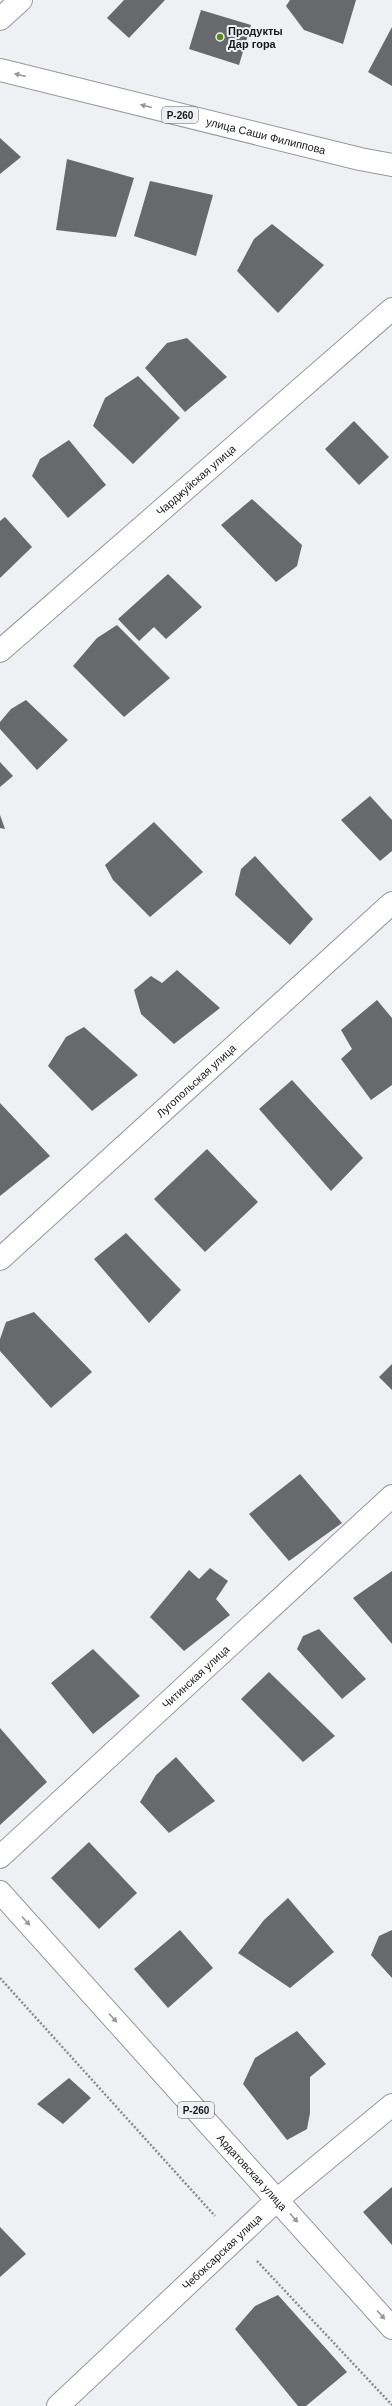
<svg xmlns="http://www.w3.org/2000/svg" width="392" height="2406" viewBox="0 0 392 2406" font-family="Arial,sans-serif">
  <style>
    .building { fill: #67696c }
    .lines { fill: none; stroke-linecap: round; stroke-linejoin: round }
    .minor-casing { stroke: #96989c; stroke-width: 24 }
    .highway-casing { stroke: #96989c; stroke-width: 24 }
    .path { stroke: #888a8c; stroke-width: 2.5; stroke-dasharray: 2 2; stroke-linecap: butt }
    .minor { stroke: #fff; stroke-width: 22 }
    .highway { stroke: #fff; stroke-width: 22 }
    .oneway { fill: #979798 }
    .poi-dot { fill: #5c8818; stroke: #eef0f4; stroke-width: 1.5 }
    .labels { text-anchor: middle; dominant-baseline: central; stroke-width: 4; stroke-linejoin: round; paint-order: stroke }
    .shield { fill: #eef0f4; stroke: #58595b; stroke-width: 1 }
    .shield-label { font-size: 10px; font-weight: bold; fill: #171819 }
    .poi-label { font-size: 11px; font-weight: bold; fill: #171819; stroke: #eef0f4; text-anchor: start }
    .street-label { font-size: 11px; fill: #171819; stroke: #eef0f4 }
  </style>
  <rect width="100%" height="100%" fill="#eef0f4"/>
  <path class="building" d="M124 0H165L129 38 107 18Z
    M290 0H356L343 44 304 30 286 6Z
    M201 10 251 25 239 65 189 49Z
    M392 27V86L368 72Z
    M0 138 21 157 0 174Z
    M67 159 134 178 116 237 56 230Z
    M150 181 213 195 196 256 134 236Z
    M272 224 324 265 278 313 237 271 254 239Z
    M187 338 227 377 185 412 145 368 167 343Z
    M138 376 180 418 133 464 93 426 105 398Z
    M354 421 389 457 359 485 325 449Z
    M69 440 106 485 68 518 32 476 40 459Z
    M252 499 302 545 297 566 276 582 221 525Z
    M5 517 32 547 0 578V521Z
    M168 574 202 607 166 639 154 627 139 641 118 619Z
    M117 625 170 678 124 717 73 666 97 638Z
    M26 700 68 740 37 770 0 729V722L11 709Z
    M0 762 13 776 0 787Z
    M370 796 392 820V851L380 861 341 820Z
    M0 816V815L5 829 0 828Z
    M154 822 203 872 150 917 113 880 105 865Z
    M255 856 313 919 290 945 235 895 241 869Z
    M177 970 220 1008 174 1044 141 1014 134 990 151 976 162 983Z
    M377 1000 392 1018V1085L371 1100 341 1059 352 1049 341 1030Z
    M84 1027 138 1075 92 1111 48 1066 66 1037Z
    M292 1080 363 1158 331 1191 259 1109Z
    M0 1103 50 1156 0 1196Z
    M207 1149 258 1202 205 1252 154 1199Z
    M126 1233 181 1290 149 1323 94 1259Z
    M34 1312 92 1372 51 1408 0 1351V1339L6 1322Z
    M392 1364V1390L379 1377Z
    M300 1474 342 1523 289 1561 249 1514Z
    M210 1568 228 1581 216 1599 230 1615 184 1651 150 1617 189 1570 199 1579Z
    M392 1571V1644L353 1598Z
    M319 1629 366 1679 342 1699 297 1649 303 1636Z
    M93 1649 140 1696 93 1734 51 1683Z
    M269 1672 335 1736 303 1762 241 1699Z
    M0 1728 47 1782 0 1825Z
    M176 1757 215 1801 169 1833 140 1802 156 1775Z
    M89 1842 137 1893 99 1929 51 1878Z
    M288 1898 334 1952 290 1988 238 1953 264 1920Z
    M180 1930 213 1968 168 2008 134 1969Z
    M392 1930V1978L371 1955 379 1936Z
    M297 2031 326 2064 310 2077V2113L307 2129 287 2140 243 2084 255 2058Z
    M69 2078 91 2098 63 2124 37 2104Z
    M392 2187V2245L363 2212Z
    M0 2227 26 2254 0 2277Z
    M278 2295 347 2372 306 2406H298L235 2329 255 2306Z"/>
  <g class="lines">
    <defs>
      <g id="minor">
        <path d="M0 19 21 0"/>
        <path id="s1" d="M0 651 392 309"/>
        <path id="s2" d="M0 1259 392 903"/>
        <path id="s3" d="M0 1857 392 1496"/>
        <path id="s4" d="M58 2406 277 2200 392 2105"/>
      </g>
      <g id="highway">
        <path id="s5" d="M0 70 360 159 392 165"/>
        <path id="s6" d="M0 1892 392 2328"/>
      </g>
    </defs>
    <use href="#minor" class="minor-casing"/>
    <use href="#highway" class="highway-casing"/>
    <path class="path" d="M0 1978 215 2216
      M257 2261 392 2405"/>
    <use href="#minor" class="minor"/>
    <use href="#highway" class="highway"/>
  </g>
  <defs><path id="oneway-solid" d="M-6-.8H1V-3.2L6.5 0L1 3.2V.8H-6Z"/></defs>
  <g class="oneway">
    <use href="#oneway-solid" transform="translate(20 75) rotate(-166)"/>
    <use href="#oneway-solid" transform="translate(146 106) rotate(-166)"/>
    <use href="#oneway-solid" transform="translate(26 1921) rotate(48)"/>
    <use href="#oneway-solid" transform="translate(113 2018) rotate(48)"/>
    <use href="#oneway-solid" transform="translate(294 2218) rotate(48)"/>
    <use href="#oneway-solid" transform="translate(381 2315) rotate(48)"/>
  </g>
  <circle class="poi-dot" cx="220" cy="37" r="4"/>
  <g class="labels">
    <g class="shield">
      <rect x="162" y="107" width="36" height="16" rx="3"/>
      <rect x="178" y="2102" width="36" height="16" rx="3"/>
    </g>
    <g class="shield-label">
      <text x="180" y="115">Р-260</text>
      <text x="196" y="2110">Р-260</text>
    </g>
    <g class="poi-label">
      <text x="228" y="31">Продукты<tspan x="228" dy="13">Дар гора</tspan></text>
    </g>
    <g class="street-label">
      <text stroke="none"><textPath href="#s5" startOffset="274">улица Саши Филиппова</textPath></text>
      <text stroke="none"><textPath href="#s1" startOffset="260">Чарджуйская улица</textPath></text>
      <text stroke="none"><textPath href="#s2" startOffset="265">Лугопольская улица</textPath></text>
      <text stroke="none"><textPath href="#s3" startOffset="266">Читинская улица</textPath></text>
      <text stroke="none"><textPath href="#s6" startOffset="377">Ардатовская улица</textPath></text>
      <text stroke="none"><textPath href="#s4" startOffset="225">Чебоксарская улица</textPath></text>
    </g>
  </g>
</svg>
